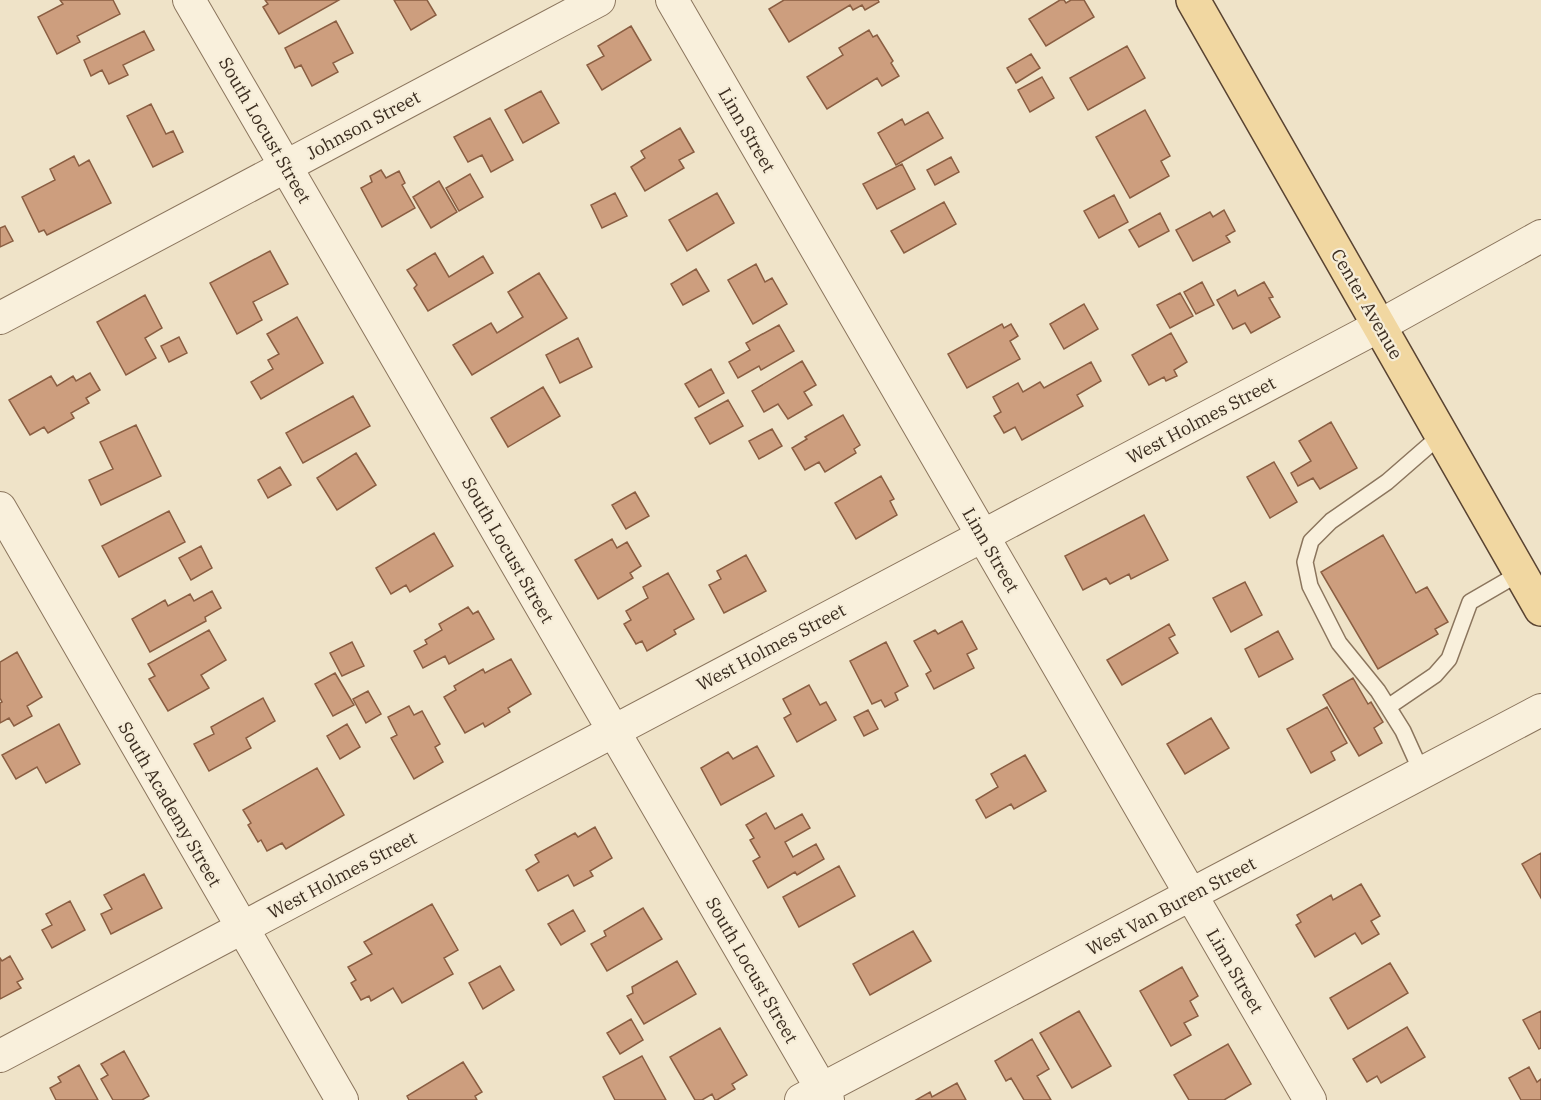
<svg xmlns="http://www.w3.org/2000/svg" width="1541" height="1100" viewBox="0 0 1541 1100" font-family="'IBM Plex Serif',serif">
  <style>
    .building { fill: #cd9e7e; stroke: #8a5e42; stroke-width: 1.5 }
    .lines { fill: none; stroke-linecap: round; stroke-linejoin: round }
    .lane-casing { stroke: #8b755d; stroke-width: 18 }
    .street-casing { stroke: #8b755d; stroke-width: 34 }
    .primary-casing { stroke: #594331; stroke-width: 36 }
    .lane { stroke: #f9f0dc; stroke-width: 15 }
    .street { stroke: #f9f0dc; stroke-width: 32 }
    .primary { stroke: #f1d7a1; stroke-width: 33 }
    .labels { text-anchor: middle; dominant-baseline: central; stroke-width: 4.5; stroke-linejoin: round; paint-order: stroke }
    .street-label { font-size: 18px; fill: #3b2d20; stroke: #f6edd8 }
  </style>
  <rect width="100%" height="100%" fill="#efe3c8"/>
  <path class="building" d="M60 0H113L120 14 77 36 80 42 57 54 38 17 63 4Z
    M265 0H339L279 34 263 7 268 4Z
    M394 0H427L436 15 411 30Z
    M784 0H878L879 2 865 10 862 5 853 10 850 5 789 42 769 9Z
    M1060 0H1064L1066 3 1071 0H1084L1094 17 1046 46 1029 19Z
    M336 21 353 53 333 63 338 72 312 86 301 65 295 68 285 48Z
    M631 26 651 60 602 90 587 65 604 56 598 46Z
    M869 30 873 37 877 35 893 61 891 63 899 76 882 86 877 78 827 109 807 77 843 55 839 48Z
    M144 31 154 50 123 65 128 75 109 84 102 70 91 76 84 60Z
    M1127 46 1145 78 1088 110 1070 78Z
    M1031 54 1040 68 1016 83 1007 68Z
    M1042 77 1054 98 1030 112 1018 90Z
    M541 91 559 123 523 143 505 110Z
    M151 104 166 134 173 131 183 152 153 167 127 116Z
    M1145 110 1170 156 1161 161 1169 176 1130 198 1096 137Z
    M928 112 943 138 896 165 878 133 902 119 905 125Z
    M490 118 513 160 491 172 482 155 468 162 454 137Z
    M680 128 694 152 679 160 684 168 645 191 631 167 645 158 641 151Z
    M74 156 79 166 89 160 111 203 47 235 44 230 39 232 22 197 55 180 50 169Z
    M951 157 959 172 935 185 927 170Z
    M902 164 915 189 877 209 863 184Z
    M381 170 386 178 399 171 405 183 402 185 415 208 382 227 361 188 372 182 370 176Z
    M470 174 483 197 459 211 446 188Z
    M439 181 457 212 431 228 413 197Z
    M615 193 627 216 602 228 591 205Z
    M717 193 734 223 687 251 669 220Z
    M1114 195 1128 222 1099 238 1084 211Z
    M944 202 956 224 904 253 891 231Z
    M1224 210 1235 231 1226 236 1230 242 1193 261 1176 230 1210 212 1213 217Z
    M1160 213 1169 231 1139 247 1129 230Z
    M5 226 13 241 0 247V228Z
    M270 251 288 284 253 302 262 320 237 334 210 283Z
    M435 253 449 277 483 256 493 273 428 311 414 288 417 285 407 270Z
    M756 264 765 282 772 278 787 304 753 324 728 280Z
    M696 269 709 291 683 305 671 284Z
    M539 273 567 318 472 375 453 345 491 323 497 333 523 317 508 292Z
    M1202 282 1214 305 1196 314 1184 292Z
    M1264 282 1273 297 1269 298 1280 317 1251 333 1245 323 1233 329 1217 300 1235 290 1238 296Z
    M1180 293 1193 316 1170 328 1157 305Z
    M145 295 162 328 145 338 156 358 126 375 97 322Z
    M1084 304 1098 329 1064 349 1050 324Z
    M297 317 323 363 261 399 251 382 273 369 268 360 279 354 267 334Z
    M1002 324 1004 328 1011 324 1018 336 1010 341 1020 359 967 388 948 354Z
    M779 325 794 351 761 370 759 366 738 378 729 362 750 350 746 343Z
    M1171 333 1187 362 1174 370 1177 376 1166 381 1164 377 1149 385 1132 355Z
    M179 337 187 353 169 362 161 346Z
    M578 338 592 367 560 383 546 355Z
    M802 361 816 385 804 392 812 405 788 419 778 404 764 412 752 391Z
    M1091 362 1101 381 1077 395 1083 406 1022 440 1015 427 1004 433 994 416 1001 412 993 397 1018 383 1023 392 1040 382 1044 388Z
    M711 369 724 393 699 407 685 384Z
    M90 373 100 390 86 398 89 403 71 413 74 418 48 433 44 427 30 435 9 400 51 376 57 386 73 376 76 381Z
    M543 387 560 416 508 447 491 418Z
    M353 396 370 426 303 463 286 433Z
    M728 400 743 426 710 444 695 418Z
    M843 415 860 445 854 449 856 453 825 472 819 462 805 470 792 448 807 439 805 437Z
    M1331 422 1357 468 1320 489 1313 478 1298 486 1291 473 1311 461 1299 441Z
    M136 425 161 476 101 505 89 480 113 469 100 442Z
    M772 429 782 446 759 459 749 441Z
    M356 453 376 485 337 510 317 478Z
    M1274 462 1297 502 1270 518 1247 477Z
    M280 467 291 485 268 498 258 480Z
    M881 476 894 499 890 501 897 515 856 539 835 503Z
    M635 492 649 516 626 529 612 505Z
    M169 511 185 542 119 577 102 546Z
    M1144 515 1168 560 1131 579 1129 574 1110 584 1106 578 1083 590 1065 556Z
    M434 533 453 566 410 592 406 585 391 594 376 568Z
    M1383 535 1416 593 1427 587 1448 622 1435 629 1438 634 1378 669 1321 572Z
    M612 539 617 548 627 542 641 566 630 573 633 578 598 599 575 560Z
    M201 546 212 568 191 580 179 558Z
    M746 555 766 591 724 613 709 585 721 579 717 571Z
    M668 573 694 619 674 630 676 634 647 651 642 641 636 644 624 624 631 620 626 611 648 598 643 587Z
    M1245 582 1262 615 1231 632 1213 598Z
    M212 591 221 608 205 617 206 621 150 652 132 619 165 600 168 606 190 594 194 601Z
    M468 607 473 614 478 611 494 639 449 664 445 656 423 668 414 651 427 644 425 640 442 630 439 624Z
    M962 621 977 649 967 654 974 668 934 689 926 674 931 671 914 641 935 630 938 634Z
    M1169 624 1175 635 1169 638 1178 653 1122 685 1107 660Z
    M209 630 226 660 201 675 209 688 168 711 149 679 155 676 148 664Z
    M1278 631 1293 659 1259 677 1245 649Z
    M352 642 364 666 342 676 330 653Z
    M886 642 908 686 895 693 898 700 885 707 881 700 872 704 850 661Z
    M17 652 42 697 27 706 32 716 14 726 9 718 0 723V703L2 702 0 698V662Z
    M511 659 531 694 508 708 510 712 485 727 483 723 465 733 444 697 456 690 454 686 483 669 485 673Z
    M335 673 354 705 333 716 315 684Z
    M1353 678 1368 704 1371 702 1383 722 1374 728 1382 743 1359 756 1323 695Z
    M809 685 820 705 826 702 836 720 797 742 784 718 791 714 783 699Z
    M368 691 381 714 366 723 353 699Z
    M263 698 275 721 246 738 251 748 209 771 194 744 214 734 211 727Z
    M409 706 414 715 422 711 440 744 435 747 443 762 414 779 391 738 397 735 388 717Z
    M1327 707 1347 743 1331 752 1335 760 1311 773 1287 729Z
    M868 710 878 729 864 736 854 717Z
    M1211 718 1229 748 1185 774 1167 744Z
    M59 724 80 764 46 783 37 767 16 779 2 755Z
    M347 724 360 747 340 759 327 736Z
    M757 746 774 776 721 805 701 768 728 752 733 759Z
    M1025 755 1046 791 1014 809 1011 804 986 818 976 800 998 787 991 774Z
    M317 768 344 815 286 849 282 843 267 851 261 840 258 842 248 825 251 823 243 810Z
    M766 813 775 829 802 814 810 828 785 842 793 857 816 844 824 859 797 875 795 872 768 888 753 861 760 857 750 840 754 838 746 825Z
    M595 827 612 858 590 871 593 876 574 886 568 875 538 891 526 870 539 862 535 855 575 833 578 837Z
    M1541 853V898L1522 864Z
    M839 866 855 896 799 927 783 897Z
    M144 874 162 908 111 934 101 914 112 909 104 895Z
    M1361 884 1380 916 1371 921 1379 934 1362 944 1355 933 1315 957 1296 925 1301 922 1297 915 1331 895 1333 900Z
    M70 901 85 930 52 948 42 930 52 925 46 914Z
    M432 904 458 950 444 958 453 974 402 1003 393 988 371 1001 369 996 361 1000 351 983 356 980 348 967 372 954 364 942Z
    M643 908 662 939 607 971 591 944 606 936 604 931Z
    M573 910 585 931 561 945 548 924Z
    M913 931 931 961 870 995 853 964Z
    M10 956 23 979 17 982 21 988 0 999V958L2 961Z
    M677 961 696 994 644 1024 627 996 633 993 632 987Z
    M1390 963 1408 993 1348 1029 1330 998Z
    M500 966 514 990 483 1009 469 983Z
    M1182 967 1198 996 1190 1001 1198 1016 1184 1023 1191 1035 1171 1046 1140 991Z
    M1079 1011 1111 1066 1072 1088 1040 1033Z
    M1541 1011V1048L1539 1049 1523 1020Z
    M631 1019 643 1040 620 1054 607 1033Z
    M1407 1027 1425 1057 1381 1083 1377 1076 1367 1082 1353 1059Z
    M720 1028 747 1075 732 1084 735 1089 717 1100H715L712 1094 702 1100H695L670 1057Z
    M1032 1039 1049 1069 1037 1076 1051 1100H1024L1011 1078 1006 1081 995 1061Z
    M1228 1044 1251 1084 1224 1100H1189L1174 1075Z
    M124 1051 149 1096 142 1100H113L101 1079 108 1075 101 1064Z
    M642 1056 666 1100H615L603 1077Z
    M463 1062 482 1092 475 1096 477 1100H409L407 1096Z
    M79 1065 98 1100H56L50 1088 61 1082 58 1077Z
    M1529 1067 1537 1082 1541 1079V1100H1521L1509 1078Z
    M957 1083 966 1100H916L930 1092 932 1097Z"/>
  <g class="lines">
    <defs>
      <path id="lane" d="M1388 707 1435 675 1449 659 1470 602 1520 573
        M1422 773 1403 731 1378 691 1339 643 1310 586 1305 562 1311 541 1331 521 1387 482 1441 435"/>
      <path id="street" d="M189 0 828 1100
        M672 0 1310 1100
        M0 318 599 0
        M0 508 342 1100
        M0 1056 1379 326 1541 236
        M801 1100 1541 710"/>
      <path id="primary" d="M1193 0 1541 609"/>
    </defs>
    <use href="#lane" class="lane-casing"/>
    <use href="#street" class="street-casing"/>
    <use href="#primary" class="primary-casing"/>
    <use href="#lane" class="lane"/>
    <use href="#street" class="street"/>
    <use href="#primary" class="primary"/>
  </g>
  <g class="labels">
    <g class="street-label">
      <text transform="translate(363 125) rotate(-28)">Johnson Street</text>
      <text transform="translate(265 130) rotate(60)">South Locust Street</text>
      <text transform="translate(747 130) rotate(60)">Linn Street</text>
      <text transform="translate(1367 304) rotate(60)">Center Avenue</text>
      <text transform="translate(1201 420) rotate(-28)">West Holmes Street</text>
      <text transform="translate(508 550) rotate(60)">South Locust Street</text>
      <text transform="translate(991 550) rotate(60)">Linn Street</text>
      <text transform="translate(771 647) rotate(-28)">West Holmes Street</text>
      <text transform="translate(170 804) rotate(60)">South Academy Street</text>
      <text transform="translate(342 875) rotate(-28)">West Holmes Street</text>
      <text transform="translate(1171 906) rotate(-28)">West Van Buren Street</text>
      <text transform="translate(752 970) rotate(60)">South Locust Street</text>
      <text transform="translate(1235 971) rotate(60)">Linn Street</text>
    </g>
  </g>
</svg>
